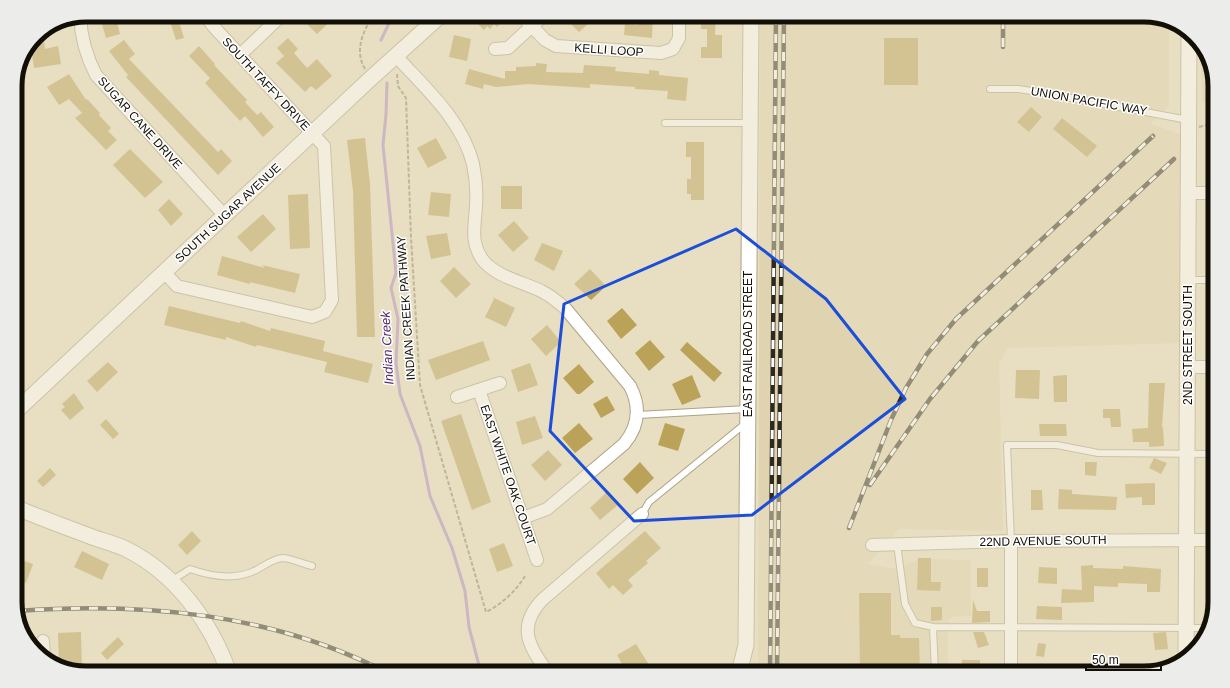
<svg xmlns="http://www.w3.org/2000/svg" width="1230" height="688" viewBox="0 0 1230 688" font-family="Arial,sans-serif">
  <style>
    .built { fill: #dfd3b0 }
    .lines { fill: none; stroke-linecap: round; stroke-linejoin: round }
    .stream { stroke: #aa87c5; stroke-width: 3 }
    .building { fill: #baa359 }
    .service-casing { stroke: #aca388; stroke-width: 8 }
    .minor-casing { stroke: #aca388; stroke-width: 14 }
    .tertiary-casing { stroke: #aca388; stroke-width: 17 }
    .path { stroke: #8b8470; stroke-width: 2; stroke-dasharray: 4 2; stroke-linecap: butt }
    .service { stroke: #fff; stroke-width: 6 }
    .minor { stroke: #fff; stroke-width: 12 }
    .tertiary { stroke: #fff; stroke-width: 15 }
    .rail-casing { stroke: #2d291e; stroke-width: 4.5 }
    .rail { stroke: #fff; stroke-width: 3; stroke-dasharray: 9; stroke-linecap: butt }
    .marked { fill: none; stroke: #1d4ed8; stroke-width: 3; stroke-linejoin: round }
    .labels { text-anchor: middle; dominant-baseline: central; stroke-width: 3; stroke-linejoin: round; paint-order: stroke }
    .street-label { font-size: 12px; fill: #120f06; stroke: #fff }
    .water-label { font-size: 13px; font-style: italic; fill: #532671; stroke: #fff }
    .rim { fill: none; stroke: #120f06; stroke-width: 5 }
  </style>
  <rect width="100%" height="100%" fill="#e8dec1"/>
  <path class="built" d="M760 15H1144L1169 22V106L1150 124 1180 134V343L1008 348 999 363 1003 531 899 529 868 564 896 569 919 559 971 560V616H953L948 620V673H758Z
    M1201 45 1215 82V106L1202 102Z"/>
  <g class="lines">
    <path class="stream" d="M381 40 393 15
      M387 83 386 114 383 145 396 273 391 288 398 319 396 363 400 394 420 446 430 496 452 548 465 591 469 627 481 673"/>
  </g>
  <path class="building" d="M108 15H115L120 34 106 38 100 17Z
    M168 15H177L184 38 176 40Z
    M314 15H337L317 34 306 23Z
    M480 15H500L504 20 497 27 494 24 490 29 487 26 484 30 474 20Z
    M570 15H598L579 32 570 23 574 19Z
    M642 15H653L652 38 624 35 625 24 638 25Z
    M701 15H716L715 35H722V58H701V47H707V29H701Z
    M43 31 45 49 58 46 61 64 34 68 31 47 36 36Z
    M454 35 471 39 467 61 449 57Z
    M288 38 298 49 294 53 307 68 317 59 332 76 316 90 311 86 305 92 276 63 284 56 277 48Z
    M884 38H918V85H884Z
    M124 40 135 54 129 59 218 152 221 149 232 161 218 175 126 77 128 75 109 51Z
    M199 46 215 64 214 65 247 100 245 102 257 115 261 112 274 127 263 137 245 116 240 121 205 83 210 78 189 56Z
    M536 63 547 64 546 72 583 73 584 65 616 67 615 71 649 74V70L659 71V75L688 78 686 101 667 99 668 91 635 89V87L590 84V88L528 84 496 87 484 84 483 89 465 84 469 69 505 79V71H516V67L536 66Z
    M69 74 86 100 87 99 100 113 99 115 111 128 108 131 117 140 106 150 75 118 82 113 69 99 59 105 47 87Z
    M1031 107 1042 117 1029 132 1017 122Z
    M1062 118 1097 146 1087 157 1053 129Z
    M365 138 370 184 375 337H357L353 191 347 140Z
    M436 138 447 158 428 168 417 148Z
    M686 142H704V200H691V194H687V179H691V157H686Z
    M130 149 163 182 145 198 113 165Z
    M501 186H522V209H501Z
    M431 192 451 194 449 217 428 215Z
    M308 194 310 248 290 249 288 195Z
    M169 199 183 214 171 226 158 210Z
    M263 214 276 229 251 252 237 237Z
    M514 221 529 238 513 252 498 235Z
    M447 233 451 255 431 259 426 236Z
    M542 243 563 251 554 271 534 260Z
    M222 256 265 268 262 265 300 274 295 293 250 282V284L217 275Z
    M454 267 471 284 456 298 440 281Z
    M590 269 606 286 591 300 574 284Z
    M492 297 515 308 506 327 485 317 494 299Z
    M169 306 240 323 241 321 270 331 271 328 325 341 323 351 373 364 368 383 324 372 327 362 257 345 256 347 226 337V340L164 325Z
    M622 308 637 325 621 339 607 321Z
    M547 325 561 342 546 356 531 339Z
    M650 340 665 357 649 371 635 353Z
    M483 341 490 360 436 380 428 360Z
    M687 342 722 373 714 382 680 350Z
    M108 362 118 372 97 392 87 381Z
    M530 363 538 385 518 392 511 370Z
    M579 364 594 382 580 394H577L563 378Z
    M1016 370H1040L1039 399 1015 398Z
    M692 375 701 397 682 405 672 384Z
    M1067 375V402H1054L1053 376Z
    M1149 383H1165L1162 427H1163L1164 446 1149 447V442H1133L1132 429 1148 428Z
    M74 393 84 408 70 420 61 410 65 407 62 404Z
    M607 396 615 410 601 418 593 404Z
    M1103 409H1120L1121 427H1111L1110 418H1103Z
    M461 414 491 502 472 510 441 421Z
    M535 416 543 438 522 445 516 422Z
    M106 419 119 434 113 439 100 425Z
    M579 423 593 439 575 453 562 438Z
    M665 423 685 429 678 451 658 445Z
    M1039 424H1066L1067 436H1040Z
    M548 450 562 465 545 481 531 465Z
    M1154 458 1167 463 1161 474 1149 468Z
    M640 462 654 478 637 494 623 479Z
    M1085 462H1097L1096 476 1085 475Z
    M50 468 56 475 43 487 37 481Z
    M1155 483V505H1142V497L1126 498 1125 484Z
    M1059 489 1072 490V494L1117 497 1116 510 1058 509Z
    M1031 490H1042L1043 510H1031Z
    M608 491 619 504 600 520 590 508Z
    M192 531 201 541 187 555 178 545Z
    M645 531 661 548 646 561 648 563 628 580 633 586 623 595 613 585 609 589 596 573Z
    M504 543 513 566 497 572 489 549Z
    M82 551 109 564 102 580 74 567Z
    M15 558 33 564 26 583 15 579Z
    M918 558H931V582H941L940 591 917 590Z
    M1093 565V568L1123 569V566L1161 569 1160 592H1147V584L1118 583V587L1094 586V602L1061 603 1062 589 1082 590 1081 566Z
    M1039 567 1057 568V584L1038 583Z
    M977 568H988V587H977Z
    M859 593H891V635H900V638H919L920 673H860Z
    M973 600 977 611H990V622L972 623Z
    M1037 606 1062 607V620L1036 619Z
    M931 607H942V620L931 621Z
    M81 632 82 672 59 666 58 633Z
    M973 632H984L989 645 978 648Z
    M1166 632 1168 649 1155 650 1153 633Z
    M118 637 124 644 107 660 101 653Z
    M1038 643 1046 644 1044 657 1036 656Z
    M636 644 654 673H627L617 655Z
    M962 660H980V673H962Z
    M1104 662H1117V665L1142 666V673H1104Z"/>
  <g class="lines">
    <defs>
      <path id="service" d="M990 89H1018L1039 92 1188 120
        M665 123H750
        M1188 280H1215
        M638 415 747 409
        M642 514 649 502 746 423
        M1011 541 1007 445H1057L1098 453 1215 454
        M897 544 905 604 915 623 933 627 935 673
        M171 581 190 569C210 576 235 580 254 571 263 567 272 559 282 558 291 558 303 564 312 566
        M933 627 1208 628"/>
      <path id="minor" d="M521 15 545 40 556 46 661 53 673 49 679 38V15
        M80 16C81 38 86 56 96 75L225 216
        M495 49 508 48 544 15
        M240 55 282 15
        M396 56C425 88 462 120 473 164 476 178 477 192 476 206 475 226 470 241 482 259 495 277 524 282 543 292 551 296 558 302 565 308L630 386C641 407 639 426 624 444L547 509 523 518
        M1188 193H1215
        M165 273 177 286 312 317 325 312 332 300 324 146 213 26 205 15
        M1188 367H1215
        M479 390 537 560
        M457 397 500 383
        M1011 541V673
        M872 545 1011 541 1215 540
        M43 641 44 657
        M548 673C530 647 516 628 542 600L642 514"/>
      <path id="tertiary" d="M15 412 369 80 441 15
        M15 507C40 518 66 527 92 537 103 541 116 544 126 549 176 574 211 622 229 673
        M1186 657 1189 34
        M739 673 746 645 751 15"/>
    </defs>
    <use href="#service" class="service-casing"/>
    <use href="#minor" class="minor-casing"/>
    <use href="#tertiary" class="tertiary-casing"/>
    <path class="path" d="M365 69C354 51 363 30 374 15
      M397 74 398 86 406 98 411 238 420 385 486 612C502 604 516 591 525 576
      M1199 127 1211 124 1215 120"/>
    <use href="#service" class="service"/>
    <use href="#minor" class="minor"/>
    <use href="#tertiary" class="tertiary"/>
    <defs>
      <path id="rail" d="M1003 47V15
        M870 485 930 399 978 341 1174 159
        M849 528 891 420 906 388 927 354 956 319 1153 136
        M17 611C144 602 272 613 388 673
        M770 673 776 15
        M777 673 784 15"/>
    </defs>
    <use href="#rail" class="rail-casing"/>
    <use href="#rail" class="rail"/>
  </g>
  <path d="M0 0H1230V688H0ZM736 229 826 299 905 399 752 515 634 521 550 431 564 304Z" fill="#e8dec1" fill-opacity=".55" fill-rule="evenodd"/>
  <path class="marked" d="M736 229 826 299 905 399 752 515 634 521 550 431 564 304Z"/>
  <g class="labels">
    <g class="street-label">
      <text transform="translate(609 50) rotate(4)">KELLI LOOP</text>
      <text transform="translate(266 84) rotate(47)">SOUTH TAFFY DRIVE</text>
      <text transform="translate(1089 101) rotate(10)">UNION PACIFIC WAY</text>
      <text transform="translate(140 123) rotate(48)">SUGAR CANE DRIVE</text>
      <text transform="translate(228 213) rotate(-43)">SOUTH SUGAR AVENUE</text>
      <text transform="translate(406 308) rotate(-94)">INDIAN CREEK PATHWAY</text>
      <text transform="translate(748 344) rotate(-90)">EAST RAILROAD STREET</text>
      <text transform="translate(1188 345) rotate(-90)">2ND STREET SOUTH</text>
      <text transform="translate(508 475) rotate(71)">EAST WHITE OAK COURT</text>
      <text transform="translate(1043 541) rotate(-1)">22ND AVENUE SOUTH</text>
    </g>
    <g class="water-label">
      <text transform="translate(387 348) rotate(-93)">Indian Creek</text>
    </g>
  </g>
  <path d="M0 0H1230V688H0ZM86 22H1144A64 64 0 0 1 1208 86V602A64 64 0 0 1 1144 666H86A64 64 0 0 1 22 602V86A64 64 0 0 1 86 22Z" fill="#ececeb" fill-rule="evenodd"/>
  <path class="rim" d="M86 22H1144A64 64 0 0 1 1208 86V602A64 64 0 0 1 1144 666H86A64 64 0 0 1 22 602V86A64 64 0 0 1 86 22Z"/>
  <path d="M1086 664v6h75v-6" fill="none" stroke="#120f06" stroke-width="2"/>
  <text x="1092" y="664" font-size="12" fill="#120f06" stroke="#ffffff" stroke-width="3" paint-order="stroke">50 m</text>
</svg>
